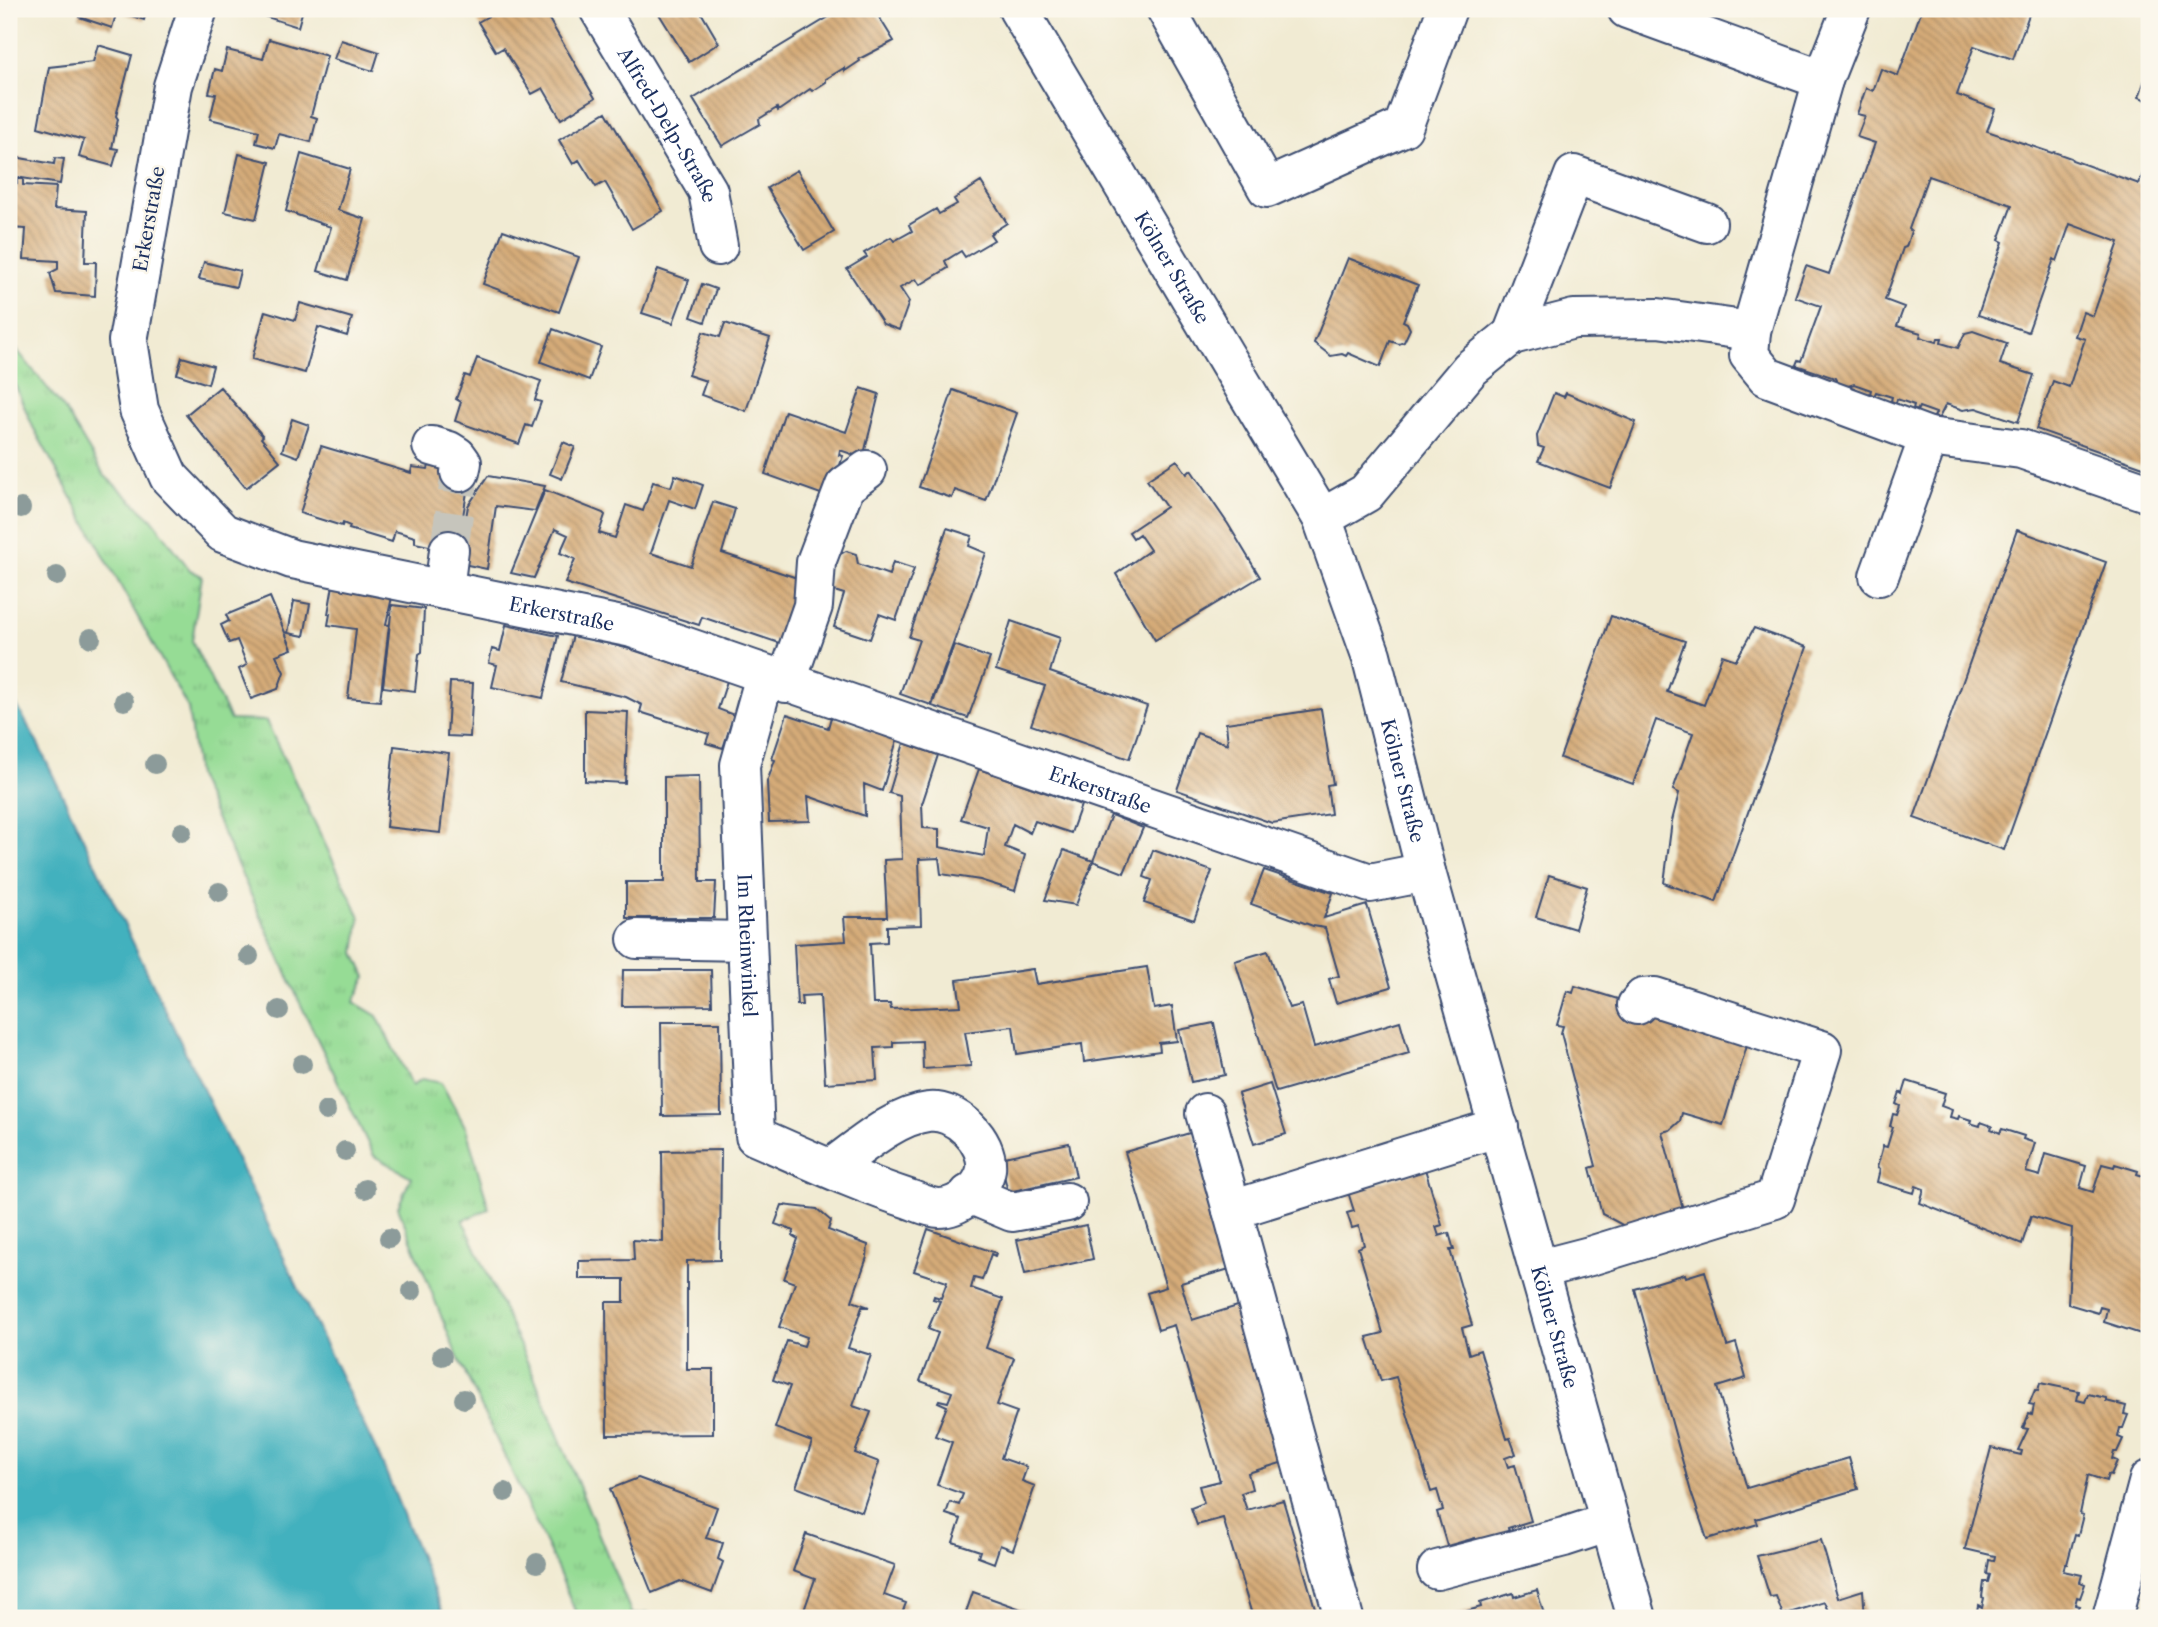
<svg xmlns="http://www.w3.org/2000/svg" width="2158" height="1627" viewBox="0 0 2158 1627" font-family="'Libre Caslon Text',serif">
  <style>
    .grass { fill: url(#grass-tufts); stroke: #58867a; stroke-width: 2 }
    .water { fill: #42b1be; stroke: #2e708e; stroke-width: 2 }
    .building { fill: url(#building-back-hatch) }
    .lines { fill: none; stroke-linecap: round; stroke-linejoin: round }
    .minor-tunnel { stroke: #c6c5bc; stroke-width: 38; stroke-dasharray: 38 19; stroke-linecap: butt }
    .minor-casing { stroke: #3b4b70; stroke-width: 42 }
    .major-casing { stroke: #3b4b70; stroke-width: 42 }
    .minor { stroke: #fff; stroke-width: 38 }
    .major { stroke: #fff; stroke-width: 38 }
    .tree { fill: #8c9b9a }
    .labels { text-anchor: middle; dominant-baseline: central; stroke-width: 5; stroke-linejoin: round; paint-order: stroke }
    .street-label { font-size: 19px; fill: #1b2f5e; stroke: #fbf7ec }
  </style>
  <defs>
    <pattern id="grass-tufts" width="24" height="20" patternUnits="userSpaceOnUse" patternTransform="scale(1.75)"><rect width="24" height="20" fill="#96dc95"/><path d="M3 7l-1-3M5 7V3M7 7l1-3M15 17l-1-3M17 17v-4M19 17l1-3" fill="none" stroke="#81bd83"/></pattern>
    <pattern id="building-back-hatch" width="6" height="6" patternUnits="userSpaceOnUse" patternTransform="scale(1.75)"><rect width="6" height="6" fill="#d5ab78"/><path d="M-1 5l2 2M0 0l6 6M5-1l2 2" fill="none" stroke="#ac8c66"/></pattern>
  </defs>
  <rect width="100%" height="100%" fill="#fbf7ec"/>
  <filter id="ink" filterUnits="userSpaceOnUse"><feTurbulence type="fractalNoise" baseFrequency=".0143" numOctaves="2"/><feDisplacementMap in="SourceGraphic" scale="14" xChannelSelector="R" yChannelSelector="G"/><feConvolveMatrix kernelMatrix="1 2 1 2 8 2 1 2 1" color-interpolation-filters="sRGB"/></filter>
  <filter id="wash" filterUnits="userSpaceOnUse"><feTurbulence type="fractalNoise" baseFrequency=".00686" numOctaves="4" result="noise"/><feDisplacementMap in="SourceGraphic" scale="28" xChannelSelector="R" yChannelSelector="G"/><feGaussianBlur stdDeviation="1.57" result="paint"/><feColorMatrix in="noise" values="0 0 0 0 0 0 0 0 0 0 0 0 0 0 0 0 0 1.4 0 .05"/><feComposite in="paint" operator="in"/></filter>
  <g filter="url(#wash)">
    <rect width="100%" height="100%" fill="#f1ebd3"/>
    <path class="grass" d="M17 350 65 410 104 475 152 519 190 570 202 576 192 641 230 720 266 721 360 917 355 953 366 977 354 1002 377 1016 412 1086 422 1079 441 1083 466 1128 489 1209 463 1220 535 1379 632 1615 649 1613 652 1618H578L558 1570 455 1351 398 1207 411 1177 374 1156 300 1003 197 776 188 708 33 427 9 371Z"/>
    <path class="water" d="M9 691 39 746 383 1465 445 1618H9Z"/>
    <g id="blocks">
      <path class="building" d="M81 9H147L144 20 117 11 112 28 79 17Z
        M242 9H303L298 27Z
        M501 9H543L595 98 561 119 543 88 532 94 503 48 496 52 478 22Z
        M656 9H699L719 43 689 62Z
        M842 9H874L894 41 859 59 860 61 845 71 844 68 826 79V82L812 91 810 89 778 111 777 108 759 119 760 124 722 146 693 99Z
        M1922 9H2031L2013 59 1974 46 1957 95 1995 109 1987 131 2052 153 2054 152 2071 158 2072 160 2139 184 2149 157V469L2036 429 2053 381 2069 387 2085 339 2075 336 2083 312 2093 316 2119 242 2070 224 2057 261 2054 259 2028 332 1978 315 2003 242 1999 240 2012 205 1928 176 1909 229 1911 231 1906 247 1903 248 1885 300 1904 307 1897 326 1921 333 1920 337 1937 342 1938 338H1942L1941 343 1958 348 1965 333 1973 331 2007 343 2000 364 2034 375 2018 422 1976 408 1963 410 1946 404 1939 418 1934 417 1936 413 1919 407 1917 411 1913 409 1914 405 1897 399 1896 403 1891 401 1892 397 1876 392 1874 396 1870 394 1871 390 1854 384 1845 387 1838 384 1835 378 1796 365 1798 360 1801 361 1821 306 1795 297 1806 266 1829 274 1875 143 1857 137 1865 116 1857 114 1866 88 1873 91 1881 69 1898 76Z
        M269 39 327 56 311 116 317 118 311 142 279 134 275 148 256 143 259 131 210 119 216 94 209 93 215 69 222 71 227 50 263 59Z
        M341 40 379 52 373 71 334 59Z
        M98 45 132 55 116 116 118 119 112 148 118 149 113 166 79 157 84 140 38 127 49 67 93 62Z
        M2149 68V101L2139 97Z
        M606 112 663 211 632 229 605 182 596 187 579 160 573 164 559 140Z
        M239 154 270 162 256 219 225 212Z
        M301 154 350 169 338 210 365 219 347 280 318 271 331 227 286 211Z
        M9 156 54 164 55 158 64 159 60 184 9 176Z
        M797 170 834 232 804 250 767 188Z
        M17 179H23V185L56 187 54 209 87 211 85 262H96L95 296 56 293 50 273 58 269V261L24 259 26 229 9 228V184H17Z
        M981 182 1007 223 990 234 994 240 965 257 961 251 945 261 948 268 920 285 916 279 900 288 909 302 899 330 883 324 847 269 867 257 864 253 891 237 894 241 912 231 909 225 936 209 939 214 957 204 954 199Z
        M503 230 579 257 559 312 483 284Z
        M1348 258 1418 285 1403 321 1407 323 1410 329 1404 342 1399 344 1390 341 1380 367 1348 353 1346 356 1342 354 1331 356 1314 343Z
        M204 262 240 271 236 287 199 279Z
        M658 269 689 280 673 323 642 313Z
        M702 284 716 289 705 322 691 317Z
        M300 303 352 318 347 336 318 327 305 373 252 359 265 311 295 320Z
        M725 323 770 338 746 411 701 395 706 381 688 375 703 332 720 337Z
        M553 329 601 347 589 380 541 362Z
        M182 357 213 366 208 384 177 374Z
        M477 358 541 381 535 400 541 402 532 427 526 425 519 444 455 421 461 402 456 399 465 375 470 377Z
        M220 387 263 436 261 438 280 461 246 488 186 415Z
        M861 388 879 394 863 458 840 450 839 455 843 456 829 497 765 474 785 411 846 432Z
        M953 390 1017 413 986 501 955 490 952 498 919 487Z
        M1554 393 1564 397 1566 393 1636 422 1610 488 1538 461 1544 448 1538 446 1537 436Z
        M292 419 309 425 298 457 282 451Z
        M563 442 575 447 562 479 550 474Z
        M321 446 411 473 412 467 428 469 429 466 470 474 457 552 415 543V537L395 531 392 542 349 529 350 526 343 523 342 526 300 513Z
        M1177 460 1187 474 1191 470 1228 524 1260 577 1155 640 1116 574 1150 550 1139 534 1133 538 1129 532 1166 507 1147 480Z
        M675 475 703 485 695 509 669 500 651 553 691 566 713 502 735 509 722 553 809 582 788 646 702 617 699 625 565 583 575 559 560 553 568 535 555 529 534 578 511 573 545 490 603 513 605 515 599 533 615 538 626 505 643 511 653 482 671 487Z
        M488 476 545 486 535 511 496 506 487 569 458 563 468 506Z
        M947 528 972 536 969 546 986 553 931 705 900 694 919 640 909 637Z
        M2017 530 2106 562 2004 850 1914 818Z
        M846 551 856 554 858 564 889 575 893 562 914 569 896 620 879 614 870 639 834 627 844 594 828 589 839 555Z
        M333 585 392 597 386 624 389 625 380 701 348 698 356 629 328 625 330 614H328Z
        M270 597 292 649 276 655 284 672 278 689 251 699 239 669 247 665 237 640 229 643 221 625 229 621 226 615Z
        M294 601 310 604 304 636 288 633Z
        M392 605 424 609 422 652 419 654 415 691 383 687Z
        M1611 616 1685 641 1667 692 1704 705 1722 655 1736 660 1754 628 1807 647 1716 902 1664 883 1672 821 1679 793 1673 790 1693 733 1656 720 1633 784 1560 758Z
        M1011 621 1060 638 1050 672 1147 706 1129 759 1031 725 1045 686 996 670Z
        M506 625 558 636 543 698 492 687 497 665 489 663 492 649 500 651Z
        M573 635 630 649 727 681 718 709 734 715 723 748 706 743 709 734 640 712 642 705 626 697 561 682Z
        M954 645 990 658 968 718 932 706Z
        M450 682 473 683 470 737 447 736Z
        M1321 709 1333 784 1327 785 1331 814 1272 823 1177 790 1197 733 1228 744 1226 723Z
        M585 710 628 712 625 783 585 781Z
        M787 714 828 728 831 717 897 740 882 791 864 784 865 816 808 796 810 821 769 822 767 782 775 760 772 759Z
        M904 743 938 755 922 804 923 828 939 829V847L984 856 988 827 961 819 979 769 1081 805 1071 833 1035 821 1030 833 1013 824 1005 847 1025 855 1015 891 980 880 941 874 939 858 919 859 921 925 887 926V942L870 943 873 1004H890L891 1009 961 1006 957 980 1033 969 1036 984 1147 967 1154 1009 1172 1006 1177 1041 1159 1043 1160 1051 1084 1062 1082 1044 1017 1054 1013 1026 965 1032 971 1066 923 1069 922 1041 893 1042V1047L875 1048 877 1080 825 1083 820 995 801 996 802 1005H797L794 944 846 941 844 917H887L884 860 902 859 900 796 889 793Z
        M394 746 449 753 440 833 386 827Z
        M699 776 700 882H716L714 918H626V882H664V777Z
        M1111 815 1143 828 1124 873 1093 861 1076 905 1045 900 1064 850 1093 861Z
        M1153 850 1212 871 1194 920 1144 903 1152 880 1144 877Z
        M1264 870 1333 893 1324 918 1367 905 1391 987 1336 1003 1329 979 1339 976 1325 928 1313 926 1251 904Z
        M1549 875 1587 887 1575 929 1536 917Z
        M1268 951 1289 1008 1302 1005 1314 1047 1400 1021 1409 1053 1276 1092 1235 961Z
        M623 970H711L712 1005 622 1006Z
        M1575 986 1749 1039 1723 1125 1682 1113 1680 1121 1670 1130 1662 1132 1684 1213 1626 1227 1602 1214 1590 1168 1596 1166 1561 1033 1563 1026 1557 1025 1567 991 1573 993Z
        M661 1022H720L721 1115 662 1116Z
        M1214 1023 1225 1075 1191 1082 1179 1030Z
        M1907 1081 1945 1093 1941 1106 1952 1110 1950 1117 1958 1119 1959 1116 1971 1120 1970 1123 1980 1126 1981 1122 1992 1126 1991 1129 2000 1133 2002 1129 2024 1136 2023 1139 2035 1143 2026 1172 2040 1176 2046 1154 2086 1166 2080 1188 2093 1192 2102 1164 2114 1167 2115 1164 2138 1171 2137 1174 2146 1177 2149 1169V1323L2145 1322 2141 1334 2104 1322 2107 1309 2100 1307 2098 1313 2068 1304 2072 1228 2031 1216 2022 1244 1920 1203 1924 1189 1916 1186 1914 1193 1877 1182 1880 1169 1877 1168 1883 1146 1887 1147 1893 1127 1890 1126 1893 1114 1897 1115 1900 1106 1896 1104 1900 1092 1903 1094Z
        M1270 1084 1286 1134 1254 1144 1238 1094Z
        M1193 1132 1233 1268 1181 1283 1192 1320 1241 1305 1287 1461 1248 1473 1252 1489 1241 1493 1247 1510 1283 1500 1318 1618H1253L1223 1518 1197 1525 1191 1508 1204 1503 1199 1486 1220 1481 1174 1325 1158 1330 1147 1293 1166 1287 1125 1152Z
        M1069 1143 1076 1177 1008 1192 1000 1158Z
        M721 1150 720 1260 687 1261V1369H713V1434L607 1435 606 1302H624V1279H579V1261L634 1260 633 1240 663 1242 662 1151Z
        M1425 1169 1442 1225 1436 1227 1439 1236 1449 1233 1454 1250H1450L1472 1325 1462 1328 1469 1354 1480 1350 1507 1439 1510 1438 1516 1454 1505 1458 1508 1467 1515 1465 1531 1521 1508 1528 1509 1533 1476 1543 1475 1538 1447 1546 1437 1512 1443 1510 1437 1490 1431 1492 1396 1377 1381 1381 1367 1337 1383 1333 1358 1248 1364 1245 1359 1226 1352 1228 1347 1213 1354 1211 1348 1192Z
        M782 1205 817 1209 831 1221 828 1230 868 1245 867 1257 852 1301 869 1307H862L848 1348 871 1355 853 1406 871 1412 855 1453 879 1462 862 1512 796 1487 812 1442 775 1428 790 1386 773 1380 787 1341 804 1346 807 1337 779 1327 795 1283 784 1279 798 1239 793 1236 794 1231 775 1224Z
        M1086 1225 1093 1259 1025 1274 1017 1240Z
        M928 1229 996 1253 995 1256 991 1254 982 1280 974 1278 971 1288 1003 1299 986 1348 1014 1358 997 1405 1017 1412 1001 1458 1027 1467 1022 1481 1035 1486 1013 1550 1000 1545 994 1563 978 1557 980 1551 953 1542 961 1519 946 1514 950 1502 959 1505 963 1494 937 1485 952 1442 935 1436 947 1406 938 1402 939 1400 948 1402 952 1392 920 1381 938 1333 928 1329 940 1301 933 1299 934 1296 941 1298 947 1282 914 1271Z
        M1705 1271 1727 1346 1736 1343 1746 1378 1717 1387 1747 1488 1849 1458 1858 1489 1756 1519 1758 1524 1707 1539 1691 1492 1635 1289 1685 1274 1686 1277Z
        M2040 1383 2079 1391 2077 1400 2085 1402 2088 1394 2106 1398V1401L2126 1406 2124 1414 2128 1415 2123 1428H2120L2118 1437 2123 1439 2117 1452H2114L2112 1459 2117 1461 2111 1475 2108 1474 2106 1481 2088 1475 2080 1514 2083 1515 2078 1535 2075 1534 2067 1564H2065L2063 1571 2082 1575 2080 1582 2085 1584 2080 1598 2077 1597 2075 1605 2079 1606 2074 1618H1976L1978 1605 1982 1607 1984 1598 1982 1597 1984 1582H1988L1990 1575 1987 1574 1989 1560 1994 1561 1995 1556 1965 1549 1991 1448 2021 1455 2022 1451 2018 1450 2028 1429 2023 1428 2029 1414 2032 1415 2034 1405 2029 1404 2035 1390 2038 1391Z
        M638 1478 717 1507 706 1538 723 1543 718 1559 723 1562 712 1593 680 1581 652 1593 610 1489Z
        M806 1534 895 1565 884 1595 906 1603 900 1618H809L802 1616 815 1579 793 1571Z
        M1821 1540 1838 1598 1863 1590 1865 1618H1832L1825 1602 1783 1615 1776 1596 1770 1597 1757 1556Z
        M1537 1590 1545 1618H1454L1453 1615 1481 1607 1480 1603 1513 1593 1514 1597Z
        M973 1592 1046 1618H964Z"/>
    </g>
  </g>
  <g filter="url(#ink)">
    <use href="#blocks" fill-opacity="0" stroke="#3b4b70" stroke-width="2"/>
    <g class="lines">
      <path class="minor-tunnel" d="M449 550 460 472"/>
      <defs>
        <g id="minor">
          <path id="s1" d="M198 9 173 86 128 341 139 410 169 477 223 533 292 559 632 628 1370 883 1426 872"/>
          <path id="s2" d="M599 9 708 191 718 246"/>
          <path d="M1166 9 1267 188 1403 127 1447 9"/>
          <path d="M1627 9 1823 80"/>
          <path d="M1751 331 1749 355 1767 377 1929 437 2021 449 2149 493"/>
          <path d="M1512 335 1574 175 1707 223"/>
          <path d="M432 446 449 451 457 456 462 463 460 472"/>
          <path d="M1322 518 1366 493 1470 369 1512 335 1574 319 1658 318 1751 331 1823 80 1851 9"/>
          <path d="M1879 576 1929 437"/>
          <path d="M444 590 449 550"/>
          <path id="s3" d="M765 676 740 765 755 1136C806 1158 856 1182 909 1199 918 1202 930 1208 939 1208 958 1208 983 1189 986 1169 989 1141 955 1108 928 1112 894 1116 858 1149 831 1168"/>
          <path d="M786 683 813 606 816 562 845 486 867 470"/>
          <path d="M637 939 747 941"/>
          <path d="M1205 1113 1232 1210"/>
          <path d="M969 1194 1012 1212 1067 1202"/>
          <path d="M1540 1269 1590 1256 1775 1199 1822 1050 1655 997 1643 998 1637 1005"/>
          <path d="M1437 1570 1564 1537 1610 1522"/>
          <path d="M1344 1618 1232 1210 1499 1127"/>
          <path d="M2112 1618 2149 1480"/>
        </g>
        <g id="major">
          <path id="s4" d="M1018 9 1322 518 1371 655 1426 872 1637 1618"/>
        </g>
      </defs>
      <use href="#minor" class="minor-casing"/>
      <use href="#major" class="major-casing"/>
      <use href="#minor" class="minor"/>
      <use href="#major" class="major"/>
    </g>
    <g class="tree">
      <circle cx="21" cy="508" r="10"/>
      <circle cx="57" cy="576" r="10"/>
      <circle cx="91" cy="638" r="10"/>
      <circle cx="124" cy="701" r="10"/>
      <circle cx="155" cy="764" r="10"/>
      <circle cx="182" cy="832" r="10"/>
      <circle cx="219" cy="892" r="10"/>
      <circle cx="249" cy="956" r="10"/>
      <circle cx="279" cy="1010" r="10"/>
      <circle cx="302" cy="1064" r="10"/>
      <circle cx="326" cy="1111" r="10"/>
      <circle cx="345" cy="1151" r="10"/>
      <circle cx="365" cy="1189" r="10"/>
      <circle cx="389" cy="1238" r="10"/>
      <circle cx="412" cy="1291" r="10"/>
      <circle cx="442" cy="1356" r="10"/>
      <circle cx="464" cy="1399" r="10"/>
      <circle cx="505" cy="1492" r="10"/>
      <circle cx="537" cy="1563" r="10"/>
    </g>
  </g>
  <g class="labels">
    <g class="street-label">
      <text stroke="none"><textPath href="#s2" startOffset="135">Alfred-Delp-Straße</textPath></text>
      <text transform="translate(149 219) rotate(-80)">Erkerstraße</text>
      <text stroke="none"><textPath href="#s4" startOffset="301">Kölner Straße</textPath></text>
      <text stroke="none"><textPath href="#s1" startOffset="910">Erkerstraße</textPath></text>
      <text stroke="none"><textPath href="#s4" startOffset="868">Kölner Straße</textPath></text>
      <text stroke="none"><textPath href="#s1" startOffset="1477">Erkerstraße</textPath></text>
      <text stroke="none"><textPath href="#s3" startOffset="273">Im Rheinwinkel</textPath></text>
      <text stroke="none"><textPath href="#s4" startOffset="1435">Kölner Straße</textPath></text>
    </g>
  </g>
  <rect width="2158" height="1627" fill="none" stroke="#fbf7ec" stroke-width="35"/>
</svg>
